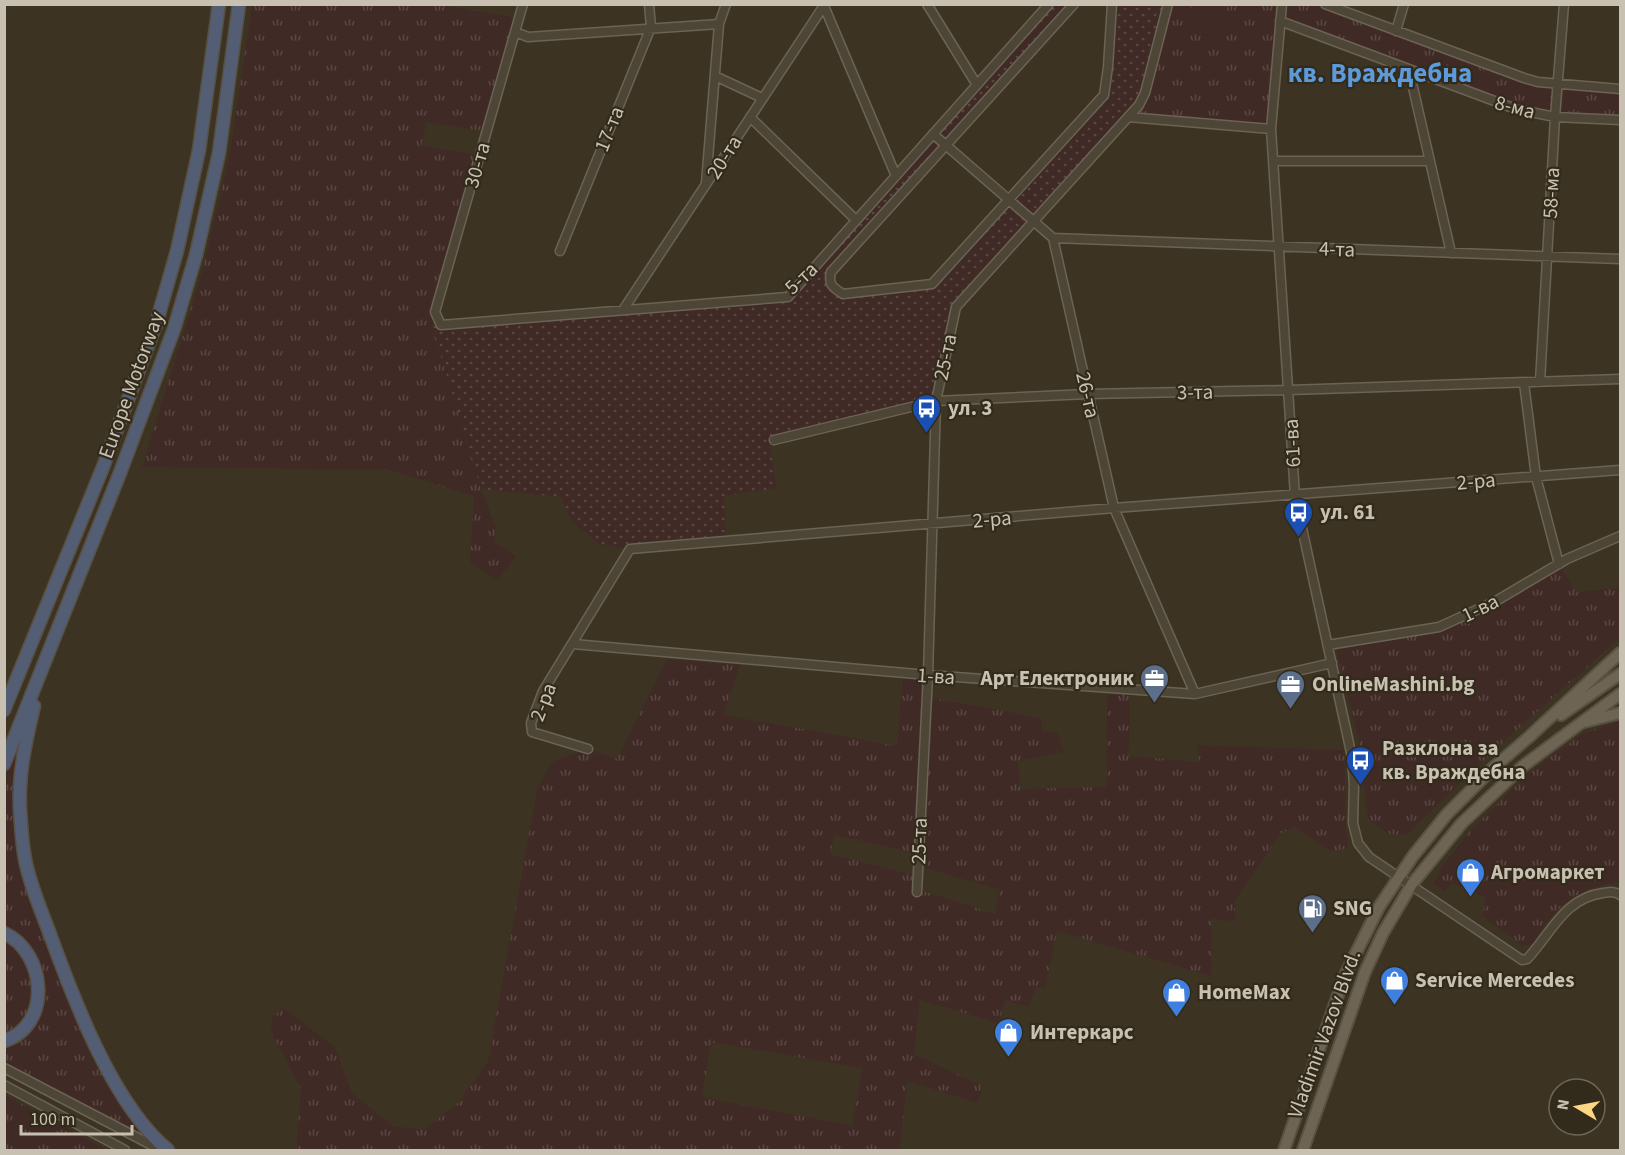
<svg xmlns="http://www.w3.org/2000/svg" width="1625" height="1155" viewBox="0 0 1625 1155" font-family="'Source Sans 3',sans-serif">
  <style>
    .grass { fill: url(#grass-tufts); fill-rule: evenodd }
    .park { fill: url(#park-dots) }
    .pitch { fill: #402a26 }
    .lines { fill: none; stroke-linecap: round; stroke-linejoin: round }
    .minor-casing { stroke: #6b6354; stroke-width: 11 }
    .major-casing { stroke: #595142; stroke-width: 14 }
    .highway-casing { stroke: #585041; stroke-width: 15 }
    .minor { stroke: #4d4536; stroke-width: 8 }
    .major { stroke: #6d6454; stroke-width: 10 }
    .highway { stroke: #535d73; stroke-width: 12 }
    .labels { text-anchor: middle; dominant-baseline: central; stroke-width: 4.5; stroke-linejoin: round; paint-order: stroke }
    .street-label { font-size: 21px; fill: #c8c1b1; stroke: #322a1b }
    .poi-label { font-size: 21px; font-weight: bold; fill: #c8c1b1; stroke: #322a1b; text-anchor: start }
    .district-label { font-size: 27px; font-weight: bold; fill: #5c9ad9; stroke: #322a1b }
  </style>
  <defs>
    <pattern id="grass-tufts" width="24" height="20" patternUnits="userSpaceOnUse" patternTransform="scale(1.5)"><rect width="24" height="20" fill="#402a26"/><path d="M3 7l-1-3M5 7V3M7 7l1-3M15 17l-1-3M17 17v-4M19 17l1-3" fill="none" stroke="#5a4743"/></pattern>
    <pattern id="park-dots" width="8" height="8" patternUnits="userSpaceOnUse" patternTransform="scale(1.5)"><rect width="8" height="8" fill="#402a26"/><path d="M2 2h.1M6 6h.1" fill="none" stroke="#5a4743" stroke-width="1.8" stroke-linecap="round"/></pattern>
  </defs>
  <rect width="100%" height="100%" fill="#3d3322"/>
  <path class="grass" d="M252 5H441L514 17 483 131 427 122 421 145 477 155 432 326 481 489 496 528 494 542 517 556 497 580 470 562 474 496 390 470 142 467 201 276 229 159Z
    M1168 5H1325L1524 78 1620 89V120L1532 113 1281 22 1271 129 1128 117Z
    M1561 567 1576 592 1620 588V638L1513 733 1406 835 1388 834 1368 819 1359 740 1336 650 1337 646 1434 630Z
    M667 659 740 665 724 715 897 746 903 676 928 675 916 853 835 835 830 854 914 875 920 890 995 914 1000 890 922 867 924 812 933 698 1041 718 1042 731 1058 733 1064 752 1018 761 1020 789 1106 787 1107 693H1129L1130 725 1128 756 1199 762 1198 745 1344 750C1346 783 1344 815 1348 848L1331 851 1295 827 1281 833 1235 900V921L1211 920V976L1057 931 1045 988 1036 987 1029 1007 1006 1000 998 1023 920 1000 914 1054 983 1086 978 1103 907 1081 900 1150H296L301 1089 271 1031 272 1018 283 1008 335 1047 352 1093 393 1126 424 1130 458 1103 488 1061 537 790 552 762 588 749 617 759ZM711 1042 862 1068 852 1126 702 1097Z
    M30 708 20 856 111 1081 131 1119 152 1142 5 1065V1044L36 1020 45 984 30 946 5 928V772Z
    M1620 721V882C1570 890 1559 905 1531 945H1522L1482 916 1486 897 1451 883 1445 891 1433 884 1443 865 1470 831 1529 773 1582 734Z
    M5 936 24 953 35 990 30 1011 22 1024 5 1037Z
    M4 1095H5L107 1150H5Z"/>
  <path class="park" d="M1049 5H1074L889 209 829 280 843 294 932 284 1104 95 1112 5H1168L1145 93 956 307 936 401 774 440 770 447 777 488 724 496 726 540 630 549 599 544 571 521 561 497 481 489 432 326 788 297Z"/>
  <path class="pitch" d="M1192 5H1228L1219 38 1185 29Z"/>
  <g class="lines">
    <defs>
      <path id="minor" d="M523 4 435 312 441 325 788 297 1049 4
        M927 4 977 85
        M1074 4 831 272C828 284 832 287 843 294L932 284 1104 95 1108 67 1112 4
        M1282 4 1271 129 1295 496 1352 757 1354 785 1353 823 1358 843 1369 857 1522 960 1527 959C1551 934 1564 898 1603 893 1610 892 1615 891 1620 895
        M1325 4 1524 78 1538 82 1620 89
        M824 6 896 176
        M1280 21 1516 109 1555 117 1620 120
        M1396 31 1404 4
        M515 32 528 37 719 24
        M1409 70 1451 253
        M715 76 762 98
        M750 117 856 220
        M1128 117 1271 129
        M933 134 1053 238 1114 508 1195 694
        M1274 161H1430
        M706 183 719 24 726 4
        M1053 238 1620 259
        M560 251 651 27 649 4
        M623 310 825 4
        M1540 382 1555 117 1564 4
        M1524 383 1536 477 1559 564
        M774 440 936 401 1088 394 1289 390 1620 379
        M573 644 928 675 1195 694 1332 663
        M1328 645 1439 627 1496 601 1567 559 1620 536
        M588 749 532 732 531 723 543 691 630 549 1114 508 1620 470
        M917 892 928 675 936 401 956 307 1139 105 1145 93 1168 4
        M4 1068 161 1150
        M4 1085 125 1150"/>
      <path id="major" d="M1561 715 1620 674
        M1584 722 1620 713
        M1284 1150 1345 975 1379 907 1413 856 1447 814 1494 767 1529 737 1620 653
        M1303 1150 1365 972 1383 933 1412 884 1462 823 1523 766 1620 694"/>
      <path id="highway" d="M34 706C26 740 18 774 20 809 21 826 22 843 25 859 30 886 42 912 51 937 75 1003 114 1106 168 1150
        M4 710 103 467 156 324 177 251 199 150 219 4
        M4 764 120 473 174 329 196 255 219 153 239 4
        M4 933C46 952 53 1025 4 1041"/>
    </defs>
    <use href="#minor" class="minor-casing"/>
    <use href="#major" class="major-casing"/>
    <use href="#highway" class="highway-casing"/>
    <use href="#minor" class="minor"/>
    <use href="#major" class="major"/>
    <use href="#highway" class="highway"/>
  </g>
  <defs>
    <symbol id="bus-pin" viewBox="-11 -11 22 30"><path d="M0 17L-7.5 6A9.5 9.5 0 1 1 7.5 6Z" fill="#1a4fb4" stroke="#322a1b"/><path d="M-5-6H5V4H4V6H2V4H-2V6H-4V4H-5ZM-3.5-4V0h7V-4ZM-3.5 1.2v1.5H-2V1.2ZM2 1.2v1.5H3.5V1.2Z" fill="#fff"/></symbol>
    <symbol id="office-pin" viewBox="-11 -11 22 30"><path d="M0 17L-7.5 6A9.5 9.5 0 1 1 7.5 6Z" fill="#5c6f8a" stroke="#322a1b"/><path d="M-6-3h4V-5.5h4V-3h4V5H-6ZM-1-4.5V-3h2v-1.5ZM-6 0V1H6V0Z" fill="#fff"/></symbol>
    <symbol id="shop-pin" viewBox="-11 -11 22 30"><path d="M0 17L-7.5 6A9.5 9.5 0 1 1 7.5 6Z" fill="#3f7fe0" stroke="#322a1b"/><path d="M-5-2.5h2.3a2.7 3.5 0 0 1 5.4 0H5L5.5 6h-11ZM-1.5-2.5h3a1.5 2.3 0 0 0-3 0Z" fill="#fff"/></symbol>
    <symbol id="fuel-pin" viewBox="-11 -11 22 30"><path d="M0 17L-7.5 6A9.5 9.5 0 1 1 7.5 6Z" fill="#5c6f8a" stroke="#322a1b"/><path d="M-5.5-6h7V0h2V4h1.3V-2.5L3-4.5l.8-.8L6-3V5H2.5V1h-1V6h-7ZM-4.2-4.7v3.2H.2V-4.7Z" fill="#fff"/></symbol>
  </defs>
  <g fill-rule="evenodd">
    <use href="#bus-pin" x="910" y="392" width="33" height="45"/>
    <use href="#bus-pin" x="1282" y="496" width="33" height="45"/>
    <use href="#office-pin" x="1138" y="662" width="33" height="45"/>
    <use href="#office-pin" x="1274" y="668" width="33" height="45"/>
    <use href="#bus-pin" x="1344" y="744" width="33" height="45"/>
    <use href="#shop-pin" x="1454" y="856" width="33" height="45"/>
    <use href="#fuel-pin" x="1296" y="892" width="33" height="45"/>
    <use href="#shop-pin" x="1378" y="964" width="33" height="45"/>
    <use href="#shop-pin" x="1160" y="976" width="33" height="45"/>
    <use href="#shop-pin" x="992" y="1016" width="33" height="45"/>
  </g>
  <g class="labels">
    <g class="street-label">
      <text transform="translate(1515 107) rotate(15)">8-ма</text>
      <text transform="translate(609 129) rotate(-68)">17-та</text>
      <text transform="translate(724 157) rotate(-58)">20-та</text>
      <text transform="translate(477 165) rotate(-74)">30-та</text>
      <text transform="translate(1551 193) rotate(-87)">58-ма</text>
      <text transform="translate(1337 249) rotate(2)">4-та</text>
      <text transform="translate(801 278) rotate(-43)">5-та</text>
      <text transform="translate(945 357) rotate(-78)">25-та</text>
      <text transform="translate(131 385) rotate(-70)">Europe Motorway</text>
      <text transform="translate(1195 392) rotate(-1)">3-та</text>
      <text transform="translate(1088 395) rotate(77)">26-та</text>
      <text transform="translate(1292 443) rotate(-93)">61-ва</text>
      <text transform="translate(1476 481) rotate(-5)">2-ра</text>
      <text transform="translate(992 519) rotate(-5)">2-ра</text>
      <text transform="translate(1480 608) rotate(-26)">1-ва</text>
      <text transform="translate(936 676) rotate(4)">1-ва</text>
      <text transform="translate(543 702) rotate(-69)">2-ра</text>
      <text transform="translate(919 841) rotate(-88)">25-та</text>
      <text transform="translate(1324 1034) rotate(-70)">Vladimir Vazov Blvd.</text>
    </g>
    <g class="poi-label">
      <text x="948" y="408">ул. 3</text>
      <text x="1320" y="512">ул. 61</text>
      <text x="1134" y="678" text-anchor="end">Арт Електроник</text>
      <text x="1312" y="684">ОnlineMashini.bg</text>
      <text x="1382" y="748">Разклона за<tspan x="1382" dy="24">кв. Враждебна</tspan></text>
      <text x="1491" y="872">Агромаркет</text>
      <text x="1333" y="908">SNG</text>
      <text x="1415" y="980">Service Mercedes</text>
      <text x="1198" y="992">HomeMax</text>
      <text x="1030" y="1032">Интеркарс</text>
    </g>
    <g class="district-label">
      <text x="1380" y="73">кв. Враждебна</text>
    </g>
  </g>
  <rect width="1625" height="1155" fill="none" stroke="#c8c1b1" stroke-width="12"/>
  <g transform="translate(1577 1107) rotate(280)"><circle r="28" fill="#322a1b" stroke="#6e6657" stroke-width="1.5"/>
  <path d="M0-4.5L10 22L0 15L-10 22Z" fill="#fcd683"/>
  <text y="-9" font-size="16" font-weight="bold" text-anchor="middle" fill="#c8c1b1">N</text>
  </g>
  <path d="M21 1125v9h111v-9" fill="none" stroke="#c8c1b1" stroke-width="3"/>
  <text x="30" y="1125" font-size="18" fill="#c8c1b1" stroke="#322a1b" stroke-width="4.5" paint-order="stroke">100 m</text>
</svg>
